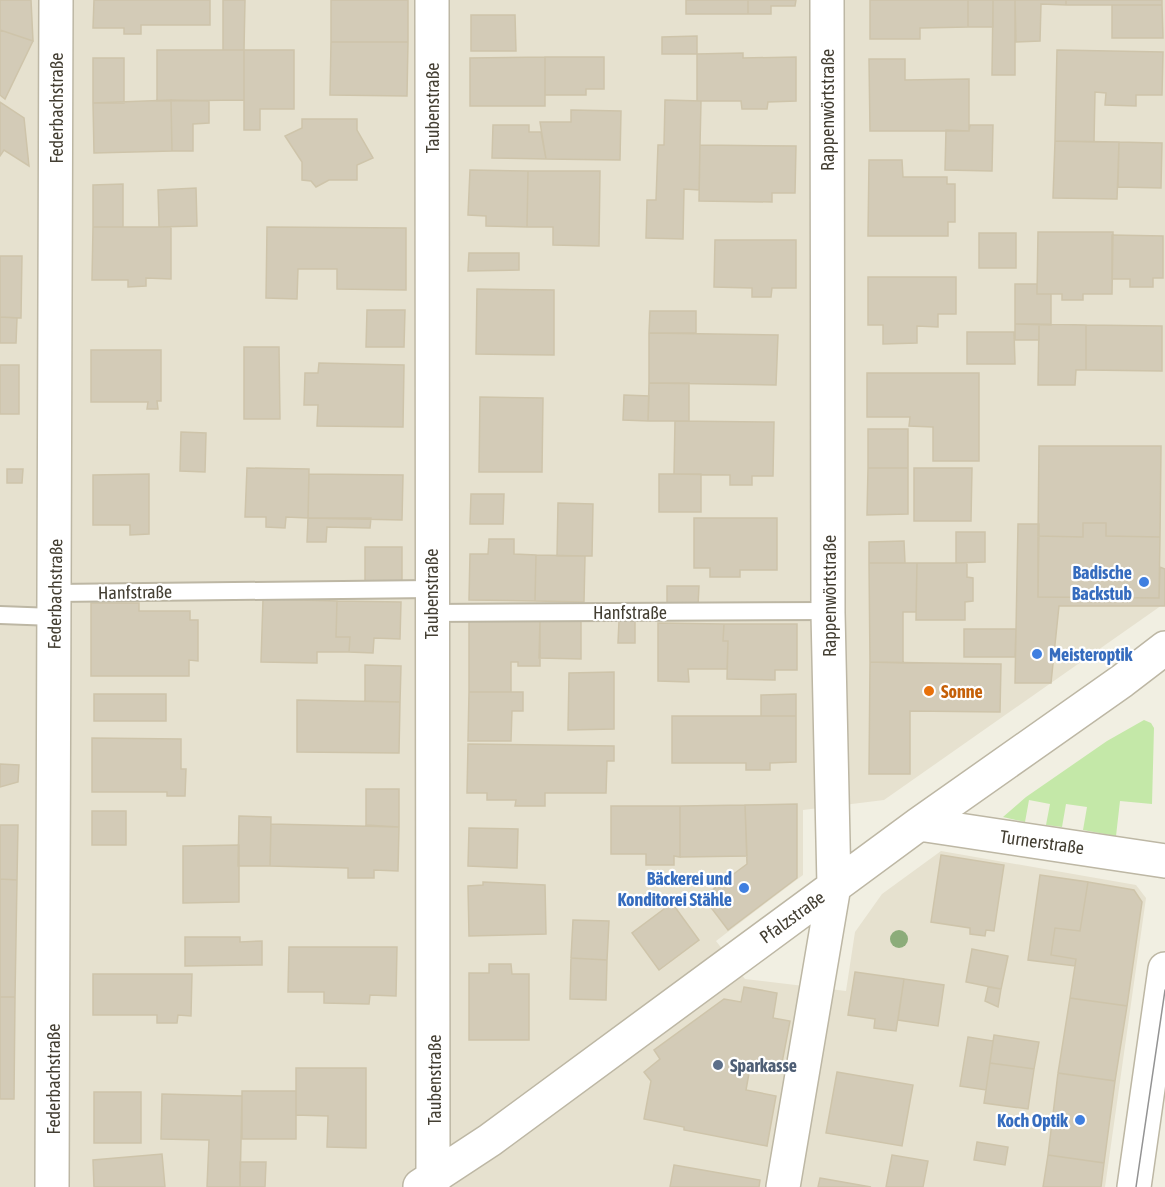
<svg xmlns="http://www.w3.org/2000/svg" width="1165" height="1187" viewBox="0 0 1165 1187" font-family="'Asap Condensed',sans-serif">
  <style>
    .residential { fill: #e6e1cf }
    .green { fill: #c4e8a8 }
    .building { fill: #d3cbb7; stroke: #cec4aa; stroke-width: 1.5 }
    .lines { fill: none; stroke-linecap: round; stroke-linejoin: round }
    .service-casing { stroke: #bdb7a4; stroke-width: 20 }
    .minor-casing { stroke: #bdb7a4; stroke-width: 36 }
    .service { stroke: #fff; stroke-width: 16 }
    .minor { stroke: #fff; stroke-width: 33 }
    .tram { stroke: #939393; stroke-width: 1.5 }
    .tree { fill: #8cac7a }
    .shop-dot { fill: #3f7fe0; stroke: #fff; stroke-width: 2 }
    .food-dot { fill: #e8710a; stroke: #fff; stroke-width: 2 }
    .service-dot { fill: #5c6f8a; stroke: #fff; stroke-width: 2 }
    .labels { text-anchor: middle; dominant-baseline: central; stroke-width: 4.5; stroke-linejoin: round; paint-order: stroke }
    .street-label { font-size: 18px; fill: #433e32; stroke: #fff }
    .shop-label { font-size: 18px; font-weight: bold; fill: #366cbe; stroke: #fff; text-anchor: end }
    .food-label { font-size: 18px; font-weight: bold; fill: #c56008; stroke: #fff; text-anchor: start }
    .service-label { font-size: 18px; font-weight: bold; fill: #4e5e75; stroke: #fff; text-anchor: start }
  </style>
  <rect width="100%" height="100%" fill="#f1efe2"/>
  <path class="residential" d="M0 0H1165V603L884 800 803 810V875L716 941 745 979 846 991 855 932 882 894 941 851 1136 885 1146 898 1105 1187H0Z"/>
  <path class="green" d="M1144 720 1151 723 1154 728 1152 804 1120 801 1116 836 1083 830 1087 807 1066 804 1062 827 1046 825 1050 804 1029 800 1025 822 1003 817 1026 797 1107 741Z"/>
  <path class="building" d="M0 0H31L33 41 0 30Z
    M94 0H210V25H141V34H124V28H93Z
    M223 0H245L244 50H223Z
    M331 0H408V42H331Z
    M686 0H748V14H686Z
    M748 0H796L795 6H771V14H748Z
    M870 0H968V27L920 28V39H870Z
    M968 0H993V27H968Z
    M993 0H1015V75H992Z
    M1015 0H1066V5L1041 4 1040 41 1016 42Z
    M1066 0H1162V5H1066Z
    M1112 5H1162L1163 38H1112Z
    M471 15H515L516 51H471Z
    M0 30 33 41 5 99 0 95Z
    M697 36V54H662V37Z
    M331 42H408L407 96 330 95Z
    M157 50H244V100L157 101Z
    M244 50H294V109H260V130H244Z
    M1057 50 1163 52 1162 95H1136V106L1105 105 1106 93 1095 92 1094 142 1055 141Z
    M743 53V58L796 57V101L768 102 767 109H742L741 101H697V54Z
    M545 57V106H470V58Z
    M545 57H604V89H586V95H545Z
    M93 58H124V103H93Z
    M869 59H905V80L969 79V131H870Z
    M171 100 172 151 94 153 93 103Z
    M171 100 209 101V123L193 124V151H172Z
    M665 100 701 101 699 190 684 189 683 239 646 238 647 200H656L658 145H664Z
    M0 102 24 118 29 166 4 150 0 156Z
    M571 110 621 111 620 160 546 159 540 122H571Z
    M302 119H357V130L373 158 357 165V180H329L316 187 311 181 302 180V162L285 136 302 128Z
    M493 125H529V132H541L546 159 492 158Z
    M970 125H993L992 171 945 170 946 130 969 131Z
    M1055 141 1119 142 1117 199 1053 198Z
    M1119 142 1162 143 1161 188 1118 187Z
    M700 145 796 146 795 193H772V202L699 201Z
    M869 160H902L903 177H947V184H955V222H948V236H868Z
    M470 170 528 171 527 227 486 226V216L468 215Z
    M528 171H600L599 246 553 245V227H527Z
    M123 184V227H93V185Z
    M196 188 197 226 159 227 158 190Z
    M93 227H171V279L146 278V286L128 287V280H92Z
    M267 227 406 228V290L337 289V269H298L297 299 266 298Z
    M1038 232H1113L1112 294H1083V300H1062V294H1037Z
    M979 233H1016V268H979Z
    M1112 235 1163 236V278H1153V287H1130V279H1112Z
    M715 240H796V288H772L771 297H752V288L714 287Z
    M469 253H519V270L468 271Z
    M0 256H22L21 318 0 317Z
    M868 277H956V314H938V327L917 326V343L883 344V325H868Z
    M1015 284H1037V294H1051V325L1015 324Z
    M477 289 554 290V355L476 354Z
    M367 310H405L404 347H366Z
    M650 311H696V333H649Z
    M0 317 17 318 16 343H0Z
    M1015 324H1039V340H1015Z
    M1039 324 1086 325V370H1076L1075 385H1038Z
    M1086 325 1162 326V371L1086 370Z
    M967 332H1014L1015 364H967Z
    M649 333 778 335 776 385 649 383Z
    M244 347H279L280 419H244Z
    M91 350H161V401H157L158 409H147L148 402H91Z
    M319 363 404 365 403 427 317 426 318 405H304L305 373H318Z
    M0 365H19V414H0Z
    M867 373H979V461H933V427L909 426 910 417H867Z
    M649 383H689V421H648Z
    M624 395 649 396 648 421 623 420Z
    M480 397 543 398 542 472H479Z
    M675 421 774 422 773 476H752V485H730V475L674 474Z
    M868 429H908V468H868Z
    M181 432 206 433 205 472 180 471Z
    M1039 446H1161L1160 537 1106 536V523H1083V537L1038 536Z
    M247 468 309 469 308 518 286 517 285 528 266 527V517H245Z
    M868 468H908V514L867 515Z
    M914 468H972L971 521H914Z
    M7 469H23L22 483H7Z
    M149 474V534L130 535V525H93V475Z
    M309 474 403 475 402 520 308 518Z
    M659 474H701V512H659Z
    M471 494H504L503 524H470Z
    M558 503 593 504 592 556H557Z
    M308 518H371L370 528 327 527 326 542H307Z
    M694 518H777V570H740V577H710V568H694Z
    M1083 523H1106V536L1160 537 1159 598 1038 597V536L1083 537Z
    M1018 524H1039L1038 597 1159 598 1160 567 1165 569V606H1059L1051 683H1015Z
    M956 532H985V562L956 563Z
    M489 539H514V554L536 555 535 601 469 600 470 554H488Z
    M904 541 905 563H869V542Z
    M365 547H402V583L365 582Z
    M536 555 585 556 584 602 535 601Z
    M869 563H917L916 612H903V663L870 662Z
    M917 563H967V577L973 578V601L965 602V620H916Z
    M667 586H699L698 605H667Z
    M263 599 337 601 336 637H350L349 652H317V663L261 662Z
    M337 601 401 602 400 639 374 638 373 653 349 652 350 637H336Z
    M91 603H139V611H190V620H198V661L189 660V676H91Z
    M469 621H540V666H518V662H511V692H469Z
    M540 621H581V659L539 658Z
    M619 621H635V643H618Z
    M658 623 724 624 723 641H728L727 669H688L689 682 658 681Z
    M724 624H797V670H775V680L727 679 728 641H723Z
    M964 629H1016L1015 657H964Z
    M870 662 1001 664 1000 712 910 711V774H869Z
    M365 665 401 666 400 702 365 701Z
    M614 672V729L568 730 569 673Z
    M469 692H523V711H512L511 741H468Z
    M94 694H166V721H94Z
    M796 694V716H761V695Z
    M297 700 400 702 399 753 297 752Z
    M672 716H796V762L770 763V770H746V763H672Z
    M92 738 181 739V769H186L185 796H167V792H92Z
    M468 744 614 746V761H607L606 793H545V806H515L516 800H487V793H467Z
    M0 764 19 765 18 782 0 787Z
    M366 789H399V827L366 825Z
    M797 804V878L728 930 703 897 747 864 745 805Z
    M745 805 747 856 680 857V806Z
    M611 806H680V857L674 856V865H646V854H611Z
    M92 811H126V845H92Z
    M239 816 271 817 270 866H238Z
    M271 824 399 827 398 871 374 870V878H348V868L270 866Z
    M0 825H18L17 880 0 879Z
    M469 828 518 829 517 868 468 866Z
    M239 845V902L183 903V846Z
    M941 855 1004 865 994 931 986 930 985 936 970 934V928L931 922Z
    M1040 875 1088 882 1080 931 1055 928 1051 955 1076 959 1075 966 1028 960Z
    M0 879 17 880 15 997H0Z
    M483 882 545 885 546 934 469 936 468 886 483 885Z
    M1088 882 1134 890 1142 902 1127 1006 1070 998 1076 959 1051 955 1055 928 1080 931Z
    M672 903 699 940 659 970 632 933Z
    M573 920 609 921 607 960 571 958Z
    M185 937H240V942L262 941V965L185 966Z
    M289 947H397L396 996 370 995 369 1004 324 1003V992H288Z
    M972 949 1008 956 1001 989 966 982Z
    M571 958 607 960 606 1000 570 999Z
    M489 964H511L512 974H529V1040H469V973H489Z
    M855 972 904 979 896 1031 874 1028 875 1019 848 1015Z
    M93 974H192L191 1016 178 1015 177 1023H157V1015H93Z
    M904 979 944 985 938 1026 898 1020Z
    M744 987 777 993 773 1018 790 1021 781 1068 751 1062 746 1090 776 1096 767 1146 684 1130V1127L644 1119 651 1081 644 1072 660 1059 654 1050 724 999 741 1002Z
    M988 987 1001 989 998 1007 985 1001Z
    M0 997H15L14 1099H0Z
    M1070 998 1127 1006 1115 1081 1058 1073Z
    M994 1035 1039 1042 1034 1069 990 1063Z
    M968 1037 993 1041 986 1090 960 1086Z
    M990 1063 1034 1069 1028 1109 984 1103Z
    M296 1068H366V1148L327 1147 328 1116 296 1115Z
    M837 1072 913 1085 902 1146 826 1133Z
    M1058 1073 1115 1081 1104 1163 1048 1155Z
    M242 1091H296V1139H242Z
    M94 1092H141V1143H94Z
    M162 1094 242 1096 240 1187H207L209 1140 161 1139Z
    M977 1142 1008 1147 1005 1165 974 1160Z
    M162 1154 165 1187H94L93 1160Z
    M892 1155 928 1161 923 1187H886Z
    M1048 1155 1104 1163 1101 1187H1043Z
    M240 1162H266L265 1187H240Z
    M674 1165 760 1180 759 1187H670Z
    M820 1178 871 1187H818Z"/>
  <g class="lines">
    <defs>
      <path id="service" d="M56 593 431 589
        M431 613 828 611
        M0 615 54 617"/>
      <path id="minor" d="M432 0 433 1187
        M919 824 1165 861
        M420 1186 490 1140 919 824 1122 681 1165 648
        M52 1187 56 0
        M783 1187 834 886 828 613 827 0
        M1134 1187 1165 969"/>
    </defs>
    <use href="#service" class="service-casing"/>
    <use href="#minor" class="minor-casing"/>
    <use href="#service" class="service"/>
    <use href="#minor" class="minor"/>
    <path class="tram" d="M1136 1187 1165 990"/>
  </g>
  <circle class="tree" cx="899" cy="939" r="9"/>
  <g class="shop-dot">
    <circle cx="1144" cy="582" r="6"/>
    <circle cx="1037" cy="654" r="6"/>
    <circle cx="744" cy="888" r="6"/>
    <circle cx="1080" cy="1120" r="6"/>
  </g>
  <circle class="food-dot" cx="929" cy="691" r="6"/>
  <circle class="service-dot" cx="718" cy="1065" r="6"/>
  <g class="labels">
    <g class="street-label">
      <text transform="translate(56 108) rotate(-90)">Federbachstraße</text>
      <text transform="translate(432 108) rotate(-90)">Taubenstraße</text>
      <text transform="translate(827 110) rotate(-90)">Rappenwörtstraße</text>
      <text transform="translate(135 592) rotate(-1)">Hanfstraße</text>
      <text transform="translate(55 594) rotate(-89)">Federbachstraße</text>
      <text transform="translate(431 594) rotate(-90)">Taubenstraße</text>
      <text transform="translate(829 596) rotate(-90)">Rappenwörtstraße</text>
      <text x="630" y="612">Hanfstraße</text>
      <text transform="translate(1042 842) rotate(8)">Turnerstraße</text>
      <text transform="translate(792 917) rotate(-36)">Pfalzstraße</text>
      <text transform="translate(53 1079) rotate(-90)">Federbachstraße</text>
      <text transform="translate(434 1080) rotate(-90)">Taubenstraße</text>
    </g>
    <g class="shop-label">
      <text x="1132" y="572">Badische<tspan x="1132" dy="21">Backstub</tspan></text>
      <text x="1049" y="654" text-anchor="start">Meisteroptik</text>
      <text x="732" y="878">Bäckerei und<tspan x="732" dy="21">Konditorei Stähle</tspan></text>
      <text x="1068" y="1120">Koch Optik</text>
    </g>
    <g class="food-label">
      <text x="941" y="691">Sonne</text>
    </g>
    <g class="service-label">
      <text x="730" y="1065">Sparkasse</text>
    </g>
  </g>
</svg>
